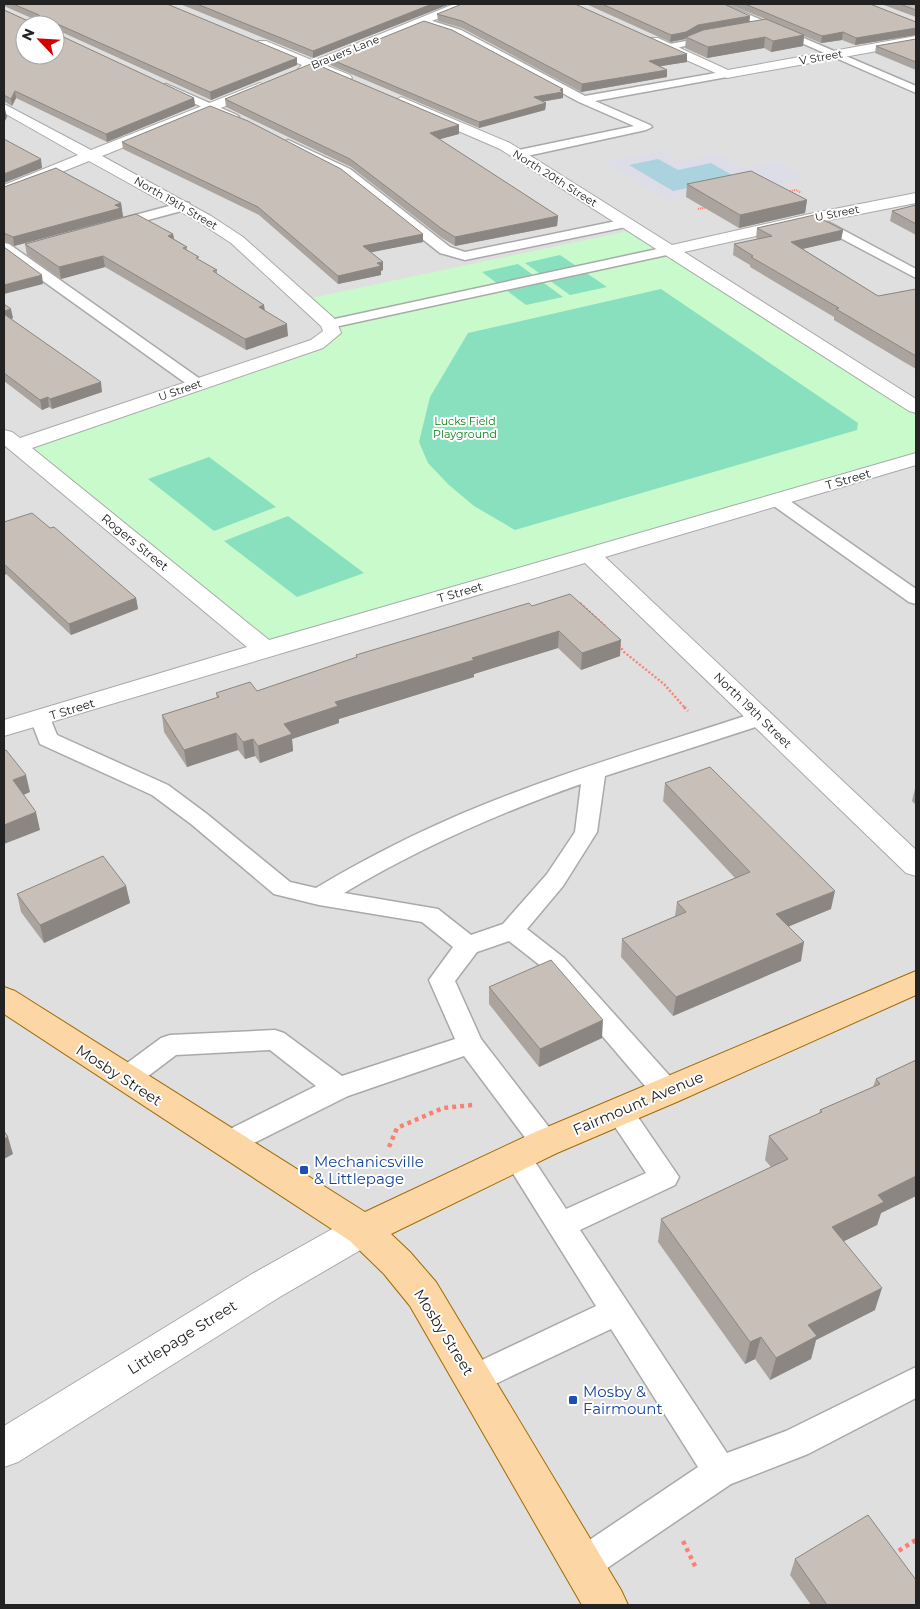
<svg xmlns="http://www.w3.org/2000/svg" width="920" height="1609" viewBox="0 0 920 1609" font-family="Montserrat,sans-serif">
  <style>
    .residential { fill: #e0dfdf; fill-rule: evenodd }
    .park { fill: #c8facc }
    .pitch { fill: #88e0be }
    .plaza { fill: #dddde8 }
    .water { fill: #aad3df }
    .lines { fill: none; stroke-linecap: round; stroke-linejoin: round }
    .lane-casing { stroke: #a9a9a9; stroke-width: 3 }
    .street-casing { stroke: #a9a9a9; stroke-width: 2 }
    .primary-casing { stroke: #a06b00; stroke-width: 2 }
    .path-far3 { stroke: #fa8072; stroke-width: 2; stroke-dasharray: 1 1; stroke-linecap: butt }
    .path-far2 { stroke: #fa8072; stroke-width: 2.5; stroke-dasharray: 2 2; stroke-linecap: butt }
    .path-far1 { stroke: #fa8072; stroke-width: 3; stroke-dasharray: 2.5 2.5; stroke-linecap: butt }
    .path { stroke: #fa8072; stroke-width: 4.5; stroke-dasharray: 4 4; stroke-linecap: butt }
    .lane { fill: #fff; fill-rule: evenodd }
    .street { fill: #fff; fill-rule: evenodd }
    .primary { fill: #fcd6a4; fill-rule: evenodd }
    .wall { fill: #aba49e }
    .shaded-wall { fill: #8b8681 }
    .building { fill: #c7bfb8; stroke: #8b8681 }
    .transit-dot { fill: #1a4fb4; stroke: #fff; stroke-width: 2 }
    .labels { text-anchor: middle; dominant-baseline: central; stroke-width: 4; stroke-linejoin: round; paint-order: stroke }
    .far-street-label { font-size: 11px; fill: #222; stroke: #fff }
    .far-park-label { font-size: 11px; fill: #0c8416; stroke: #fff }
    .street-label { font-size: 12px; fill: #222; stroke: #fff }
    .near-street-label { font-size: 15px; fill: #222; stroke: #fff }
    .near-transit-label { font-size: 15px; fill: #164399; stroke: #fff; text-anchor: start }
  </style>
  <rect width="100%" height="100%" fill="#f2efe9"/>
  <path class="residential" d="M4 4H916V1605H4ZM25 25H55V55H25Z"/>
  <path class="park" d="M638 229 916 407V461L265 650 18 447 333 338 301 300Z"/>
  <path class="pitch" d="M560 255 607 287 570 295 525 263Z
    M518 264 563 297 526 305 482 272Z
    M661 289 858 423 857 430 515 530 474 506 449 485 428 463 419 442 430 397 468 333Z
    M209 457 276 507 214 531 148 479Z
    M288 516 364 573 297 597 224 541Z"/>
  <path class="plaza" d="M663 151 682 161 718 154 744 168 776 161 807 177 757 188 750 184 668 201 602 162Z"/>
  <path class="water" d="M658 159 678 170 711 163 737 178 673 191 629 165Z"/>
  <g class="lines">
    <defs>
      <path id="lane" d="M712 4H724L916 86V93Z
        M423 18 461 30 585 96 727 71 732 74 727 77 595 101 650 125 652 127 646 130 518 158 512 154 514 151 634 126 579 102 453 34 420 23 418 21Z
        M714 31 718 32V36C700 40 686 47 668 50L663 47 664 45 686 41 694 35Z
        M166 84 237 115 239 117 233 120 229 119 162 89 161 87Z
        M288 140 350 169 450 247 465 252 626 219 633 223 626 227 465 260 440 253 342 175 284 146 282 144Z
        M184 202 189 203 190 206 189 209 114 229 107 225 109 222Z
        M817 216 916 269V278L812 223 810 220 812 217Z
        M4 243 9 244 203 381 205 384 203 387H191L4 253Z
        M671 246 676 247 678 250 676 253 330 328 325 327 323 324 325 321 330 320Z
        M777 495 783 496 916 589V604L909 602 771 504 768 500 771 496Z
        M41 712 48 713 57 735 168 785 207 814 290 882 316 888C378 851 444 819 511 794 591 763 673 740 754 713L761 712 768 713 772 718 768 723 605 776 597 832 563 886 527 929 564 958 677 1084 681 1092 677 1100 667 1103 657 1100 546 970 509 941 477 952 455 981 481 1039 555 1135 559 1143 555 1151 545 1154 535 1151 464 1056 348 1096 238 1151 228 1154 218 1151 214 1143 218 1135 316 1086 270 1050 176 1055 135 1086 125 1090 115 1086 112 1079 115 1072 161 1038 170 1035 275 1030 284 1033 342 1076 455 1039 429 980 453 947 422 922 319 905 274 894 191 824 152 795 40 744 30 718 34 713ZM581 784 575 832 547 874 503 924 471 935 438 909 344 893C419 848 499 813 581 784Z
        M619 1101 629 1104 679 1177 675 1185 580 1230 727 1453 786 1431 916 1367V1398L808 1454 731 1484 594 1577 582 1582 570 1577 565 1565 570 1553 698 1467 611 1329 474 1394 463 1389 458 1379 463 1369 596 1306 502 1156 506 1148 516 1144 526 1148 566 1209 646 1173 605 1112 609 1104Z"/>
      <path id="street" d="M454 4H470L468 6 325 65 350 75 352 78 345 82 314 70 304 73 299 72 298 69 302 65 258 47 256 44 258 41H266L314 61Z
        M916 36V44L727 78 650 44 648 41 650 38H658L728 70Z
        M260 83 267 87 265 90 102 156 211 216 243 237 336 320 341 333 323 348 32 448 269 640 916 453V465L605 557 916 850V876L906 873 585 563 4 736V720L247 647 4 445V430L12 432 20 438 311 340 323 331 321 326 231 243 199 222 89 161 4 195V185L78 155 4 113V104L91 150Z
        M401 97 510 143 672 245 814 213 916 193V203L814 223 684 252 916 399V413L909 411 500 149 396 104 394 101Z
        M363 1215 376 1219 381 1230 376 1241 278 1298 18 1462 4 1467V1426L252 1274 350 1219Z"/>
      <path id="primary" d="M916 971V995L679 1101 557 1153 391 1234 410 1252 436 1282 621 1590 628 1605H582L410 1306 384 1274 350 1241 4 1014V987L15 991 365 1212 533 1133Z"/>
    </defs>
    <use href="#lane" class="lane-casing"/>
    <use href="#street" class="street-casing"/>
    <use href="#primary" class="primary-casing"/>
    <path class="path-far3" d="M786 192 796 190 801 193
      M698 209 707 207"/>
    <path class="path-far2" d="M580 603 605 626
      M619 645 624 652 664 684 685 708"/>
    <path class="path-far1" d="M684 707 688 711"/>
    <path class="path" d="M389 1147 397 1128 443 1108 473 1105
      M683 1541 696 1568
      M892 1555 916 1540"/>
    <use href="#lane" class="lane"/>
    <use href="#street" class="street"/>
    <use href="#primary" class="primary"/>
  </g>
  <path class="wall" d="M4 4H167L297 65 211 100 55 29V25H25L194 98 195 106 107 142 16 98 12 106 5 102 4 103V10L26 20H36L4 6Z
    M180 4H450L313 58Z
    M586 4H724L750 16 749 22 765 19 728 4H870L916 22V35L855 45 842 40 821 43 804 36 803 46 771 52 764 48 707 58 685 48 686 39 670 42Z
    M881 4H916V17Z
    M437 14 687 62 660 66 667 70V77L581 92 462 28 438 21Z
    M916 39V70L875 53 876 46Z
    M330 59 563 89V98L542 102 546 103 545 110 479 128 330 65Z
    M225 99 459 134 439 139 558 216 557 226 455 246 442 238 351 167 226 107Z
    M122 142 423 242 371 252 383 262V270L381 271V275L338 284 259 215 123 149Z
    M687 184 807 200 805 213 739 228 686 197Z
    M4 187 121 203 123 217 14 246 4 241Z
    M916 205V235L890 221 892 211Z
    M757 228 843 230 841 240 803 249 878 296 916 289V369L904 362 834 320V317L750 267V265L733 255 734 244 758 239 756 238Z
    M173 234 174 239 187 247V250L199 260 217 270V275L264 305 265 311 288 336 246 350 105 267 61 279 27 255 25 244Z
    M4 304 13 318 11 319 102 392 52 409 49 407 42 410 4 381Z
    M4 522 50 528 136 598 138 609 71 635 6 574 4 575Z
    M532 606 620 656 581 670 558 648 474 674V677L339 719V723L292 739 293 751 260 763 255 756 245 759 238 750 187 767 164 732 162 715 217 698 216 693 257 691 356 658V655Z
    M665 783 831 909 789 926 801 961 673 1016 621 957 622 939 675 916 677 902 735 878 663 801Z
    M916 784V805L912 801Z
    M126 886 130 903 44 943 21 912 17 894Z
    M489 987 602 1038 539 1067 489 1004Z
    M916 1060V1196L881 1213 877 1225 844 1241 875 1310 816 1340 811 1359 770 1380 755 1359 745 1364 658 1242 661 1219 771 1167 765 1160 769 1136 819 1114 820 1110 873 1087 876 1079Z
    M795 1559 916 1605H811L790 1575Z"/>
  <path class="shaded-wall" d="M432 4H450L313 58V51Z
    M750 16 749 23 686 37 685 39 670 42 671 35 698 25Z
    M916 28V35L855 45 856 38Z
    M843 32 842 40 821 43 822 36Z
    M804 35 803 46 771 52 773 41Z
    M765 37 764 48 707 58 708 47Z
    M687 54V62L649 68V61Z
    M297 58V65L211 100 210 92Z
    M667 70V77L581 92 582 84Z
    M563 89V98L533 103 534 97Z
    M15 91 16 98 12 106 11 99Z
    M194 98 195 106 107 142 106 134Z
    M546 103 545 110 479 128V122Z
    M5 109 7 117 4 123V112Z
    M459 125V134L430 142V133Z
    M41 159 42 168 4 183V174Z
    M807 200 805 213 739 228 740 215Z
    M121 203 123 217 14 246 13 237Z
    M558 216 557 226 455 246V237Z
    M843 230 841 240 789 252 791 242Z
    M173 234 175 245 168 236Z
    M423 234V242L363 254V246Z
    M103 256 105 267 61 279 59 267Z
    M383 262V270L381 271V275L338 284V276Z
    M42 275 43 284 4 294V285Z
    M264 305 265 317 259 307Z
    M11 309 13 318 4 321V311Z
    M287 324 288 336 246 350 245 339Z
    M101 382 102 392 52 409 50 399Z
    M48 397 49 407 42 410 40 400Z
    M4 565 6 574 4 575Z
    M136 598 138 609 71 635 69 624Z
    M559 631 558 648 474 674V677L339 719V723L292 739 293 751 260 763 258 746 284 724 335 702 472 658Z
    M621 640 620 656 581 670 582 653Z
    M236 733 238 750 187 767 184 750Z
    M253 739 255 756 245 759 243 742Z
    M26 775 30 792 17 798 13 780Z
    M36 812 40 830 4 844V825Z
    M126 886 130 903 44 943 40 925Z
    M835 891 831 909 773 933 776 914Z
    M804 942 801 961 673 1016 676 997Z
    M603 1020 602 1038 539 1067 540 1049Z
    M8 1137 13 1154 4 1159V1139Z
    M916 1176V1196L881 1213 877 1225 826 1250 832 1227 878 1195Z
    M882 1288 875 1310 816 1340 811 1359 770 1380 776 1358 808 1325Z
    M761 1337 755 1359 745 1364 750 1342Z"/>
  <path class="building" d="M13 4H167L297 58 210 92 53 22V25H25V55H55V33L194 98 106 134 15 91 11 99 4 95V10L26 20H40L42 18 39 15Z
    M197 4H432L313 51Z
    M462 4H575L687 54 649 61 667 70 582 84 462 21 437 14Z
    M602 4H724L750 16 698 25 686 32 671 35Z
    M745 4H870L916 22V28L856 38 843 32 822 36Z
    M900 4H916V10Z
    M766 19 804 35 773 41 765 37 708 47 686 37 703 30Z
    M424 21 452 30 563 89 560 90 563 92 534 97 546 103 479 122 330 59Z
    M916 39V62L876 46Z
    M313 63 459 125 430 133 558 216 455 237 442 229 350 159 225 99Z
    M210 106 248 121 341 169 423 234 363 246 383 262 377 263 381 266 338 276 258 207 122 142Z
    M4 139 41 159 4 174Z
    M56 168 121 203 115 205 121 208 13 237 4 233V187Z
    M751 171 807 200 740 215 687 184Z
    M916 205V224L892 211Z
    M136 214 173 234 168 236 187 247 183 248 199 257 196 258 217 270 213 271 264 305 259 307 287 324 245 339 103 256 59 267 25 244Z
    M814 215 843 230 791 242 878 296 916 289V356L836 309 839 308 751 257 753 256 734 244 772 236 757 228Z
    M4 247 42 275 4 285Z
    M4 304 11 309 4 311Z
    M4 314 101 382 50 399 48 397 40 400 4 373Z
    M32 513 50 528 54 527 136 598 69 624 4 564V522Z
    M570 594 621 640 582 653 559 631 472 658 474 660 335 702 338 706 284 724 292 734 258 746 253 739 243 742 236 733 184 750 162 715 219 697 216 693 250 682 257 691 357 657 356 655 529 603 532 606Z
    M6 750 26 775 13 780 36 812 4 825V751Z
    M710 767 835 891 776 914 804 942 676 997 622 939 686 912 677 902 750 872 665 783Z
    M103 856 126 886 40 925 17 894Z
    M551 960 603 1020 540 1049 489 987Z
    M916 1060V1176L878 1195 884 1202 832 1227 882 1288 808 1325 817 1336 776 1358 761 1337 750 1342 661 1219 788 1159 769 1136 822 1112 820 1110 880 1084 876 1079Z
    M4 1131 8 1137 4 1139Z
    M868 1515 916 1580V1605H827L795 1559Z"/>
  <g class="transit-dot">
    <rect x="299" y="1165" width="10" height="10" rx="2.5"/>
    <rect x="568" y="1395" width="10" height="10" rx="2.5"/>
  </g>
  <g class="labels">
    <g class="far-street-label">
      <text transform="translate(345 52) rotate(-22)">Brauers Lane</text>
      <text transform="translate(821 57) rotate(-10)">V Street</text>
      <text transform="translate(555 178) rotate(32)">North 20th Street</text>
      <text transform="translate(176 203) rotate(30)">North 19th Street</text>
      <text transform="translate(837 213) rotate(-11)">U Street</text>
      <text transform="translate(180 390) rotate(-19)">U Street</text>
    </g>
    <g class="far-park-label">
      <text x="465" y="421">Lucks Field<tspan x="465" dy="13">Playground</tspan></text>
    </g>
    <g class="street-label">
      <text transform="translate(848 479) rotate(-16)">T Street</text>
      <text transform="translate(135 542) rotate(39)">Rogers Street</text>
      <text transform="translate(460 592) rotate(-16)">T Street</text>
      <text transform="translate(72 709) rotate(-17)">T Street</text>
      <text transform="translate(753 710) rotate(44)">North 19th Street</text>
    </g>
    <g class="near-street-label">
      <text transform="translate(119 1075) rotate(33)">Mosby Street</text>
      <text transform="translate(638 1103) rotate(-23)">Fairmount Avenue</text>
      <text transform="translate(444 1332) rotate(58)">Mosby Street</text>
      <text transform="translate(182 1337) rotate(-32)">Littlepage Street</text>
    </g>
    <g class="near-transit-label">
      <text x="314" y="1161">Mechanicsville<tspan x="314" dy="17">&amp; Littlepage</tspan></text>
      <text x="583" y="1391">Mosby &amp;<tspan x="583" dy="17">Fairmount</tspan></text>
    </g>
  </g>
  <rect width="920" height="1609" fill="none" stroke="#222222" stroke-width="10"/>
  <g transform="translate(40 40) rotate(295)"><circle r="24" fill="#ffffff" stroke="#a7a7a7"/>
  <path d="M0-4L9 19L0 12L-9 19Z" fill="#d40000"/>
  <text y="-8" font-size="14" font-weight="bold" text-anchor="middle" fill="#222222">N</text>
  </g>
</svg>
